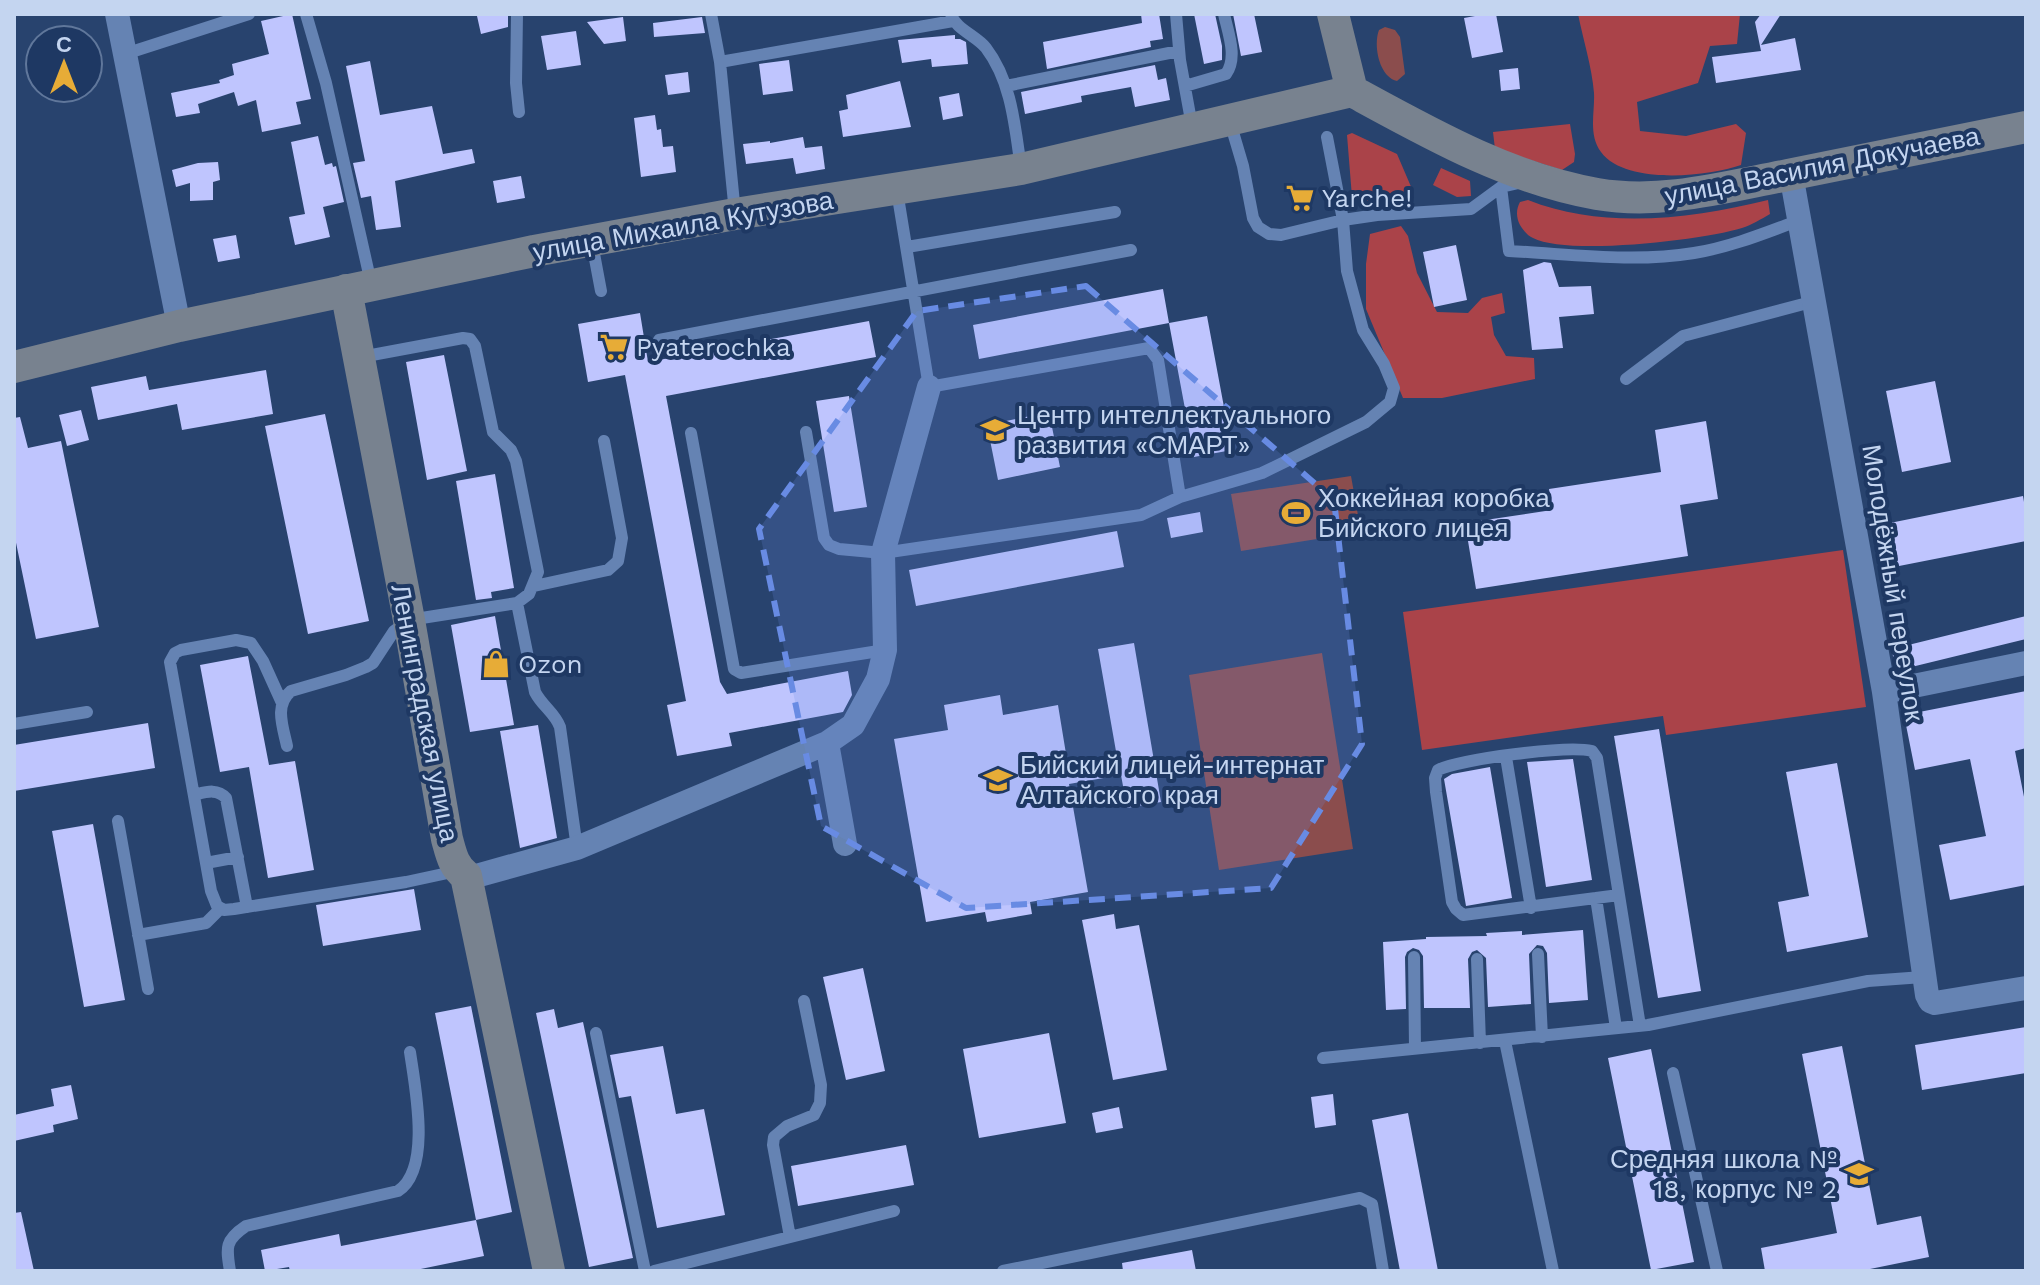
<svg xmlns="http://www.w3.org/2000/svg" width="2040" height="1285" viewBox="0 0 2040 1285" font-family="'Work Sans',sans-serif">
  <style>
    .green { fill: #8b4d4d }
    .forest { fill: #aa4349 }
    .building { fill: #bfc5fe }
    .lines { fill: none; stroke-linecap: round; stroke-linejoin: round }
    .lane { stroke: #6583b3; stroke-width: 12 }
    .street { stroke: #6583b3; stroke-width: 24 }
    .secondary { stroke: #78828f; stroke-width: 32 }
    .marked { fill: #688be3; fill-opacity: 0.2; stroke: #688be3; stroke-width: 6; stroke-dasharray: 16 10; stroke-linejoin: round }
    .labels { text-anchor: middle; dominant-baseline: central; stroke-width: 8; stroke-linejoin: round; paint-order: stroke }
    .street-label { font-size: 26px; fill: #c4d5f0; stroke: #1e3863 }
    .poi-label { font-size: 26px; fill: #c4d5f0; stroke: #1e3863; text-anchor: start }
  </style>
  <rect width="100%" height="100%" fill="#28436e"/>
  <path class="green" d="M1385 27 1395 30 1400 37 1405 74 1397 81C1379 77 1373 45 1379 30Z
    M1351 476 1361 532 1241 551 1231 494Z
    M1322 653 1353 849 1219 870 1189 675Z"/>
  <path class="forest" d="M1578 14H1740L1737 44 1710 46 1698 83 1637 102 1640 131 1686 136 1736 124 1746 133 1741 165C1707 177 1625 185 1601 152 1588 135 1595 112 1594 93 1592 67 1583 39 1578 14Z
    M1570 124 1575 154 1574 162 1562 170 1495 149 1493 132Z
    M1352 133 1397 154 1412 189V196L1406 201H1357L1352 197 1347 135Z
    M1441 168 1470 181 1471 196 1457 197 1433 185Z
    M1528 200C1604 230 1691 219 1768 200L1770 214C1761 219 1752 225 1742 228 1704 240 1567 256 1533 238 1528 236 1523 230 1520 225 1516 217 1516 209 1520 202Z
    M1401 226 1408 236 1417 273 1437 312 1468 313 1482 298 1502 293 1505 313 1491 317 1494 335 1506 356 1534 358 1535 379 1442 398H1403L1366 309V264L1370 234Z
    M1843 550 1866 707 1666 735 1663 716 1422 750 1403 612Z"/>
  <path class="building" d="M292 14 311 99 296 102 301 124 262 132 256 100 238 106 234 92 198 104 200 113 176 117 171 93 220 83 219 80 234 75 232 64 269 54 261 21Z
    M486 14H508V27L481 34 477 16Z
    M1141 14H1159L1163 39 1150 41 1151 47 1047 69 1043 42 1142 23Z
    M1194 14H1215L1222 46V60L1204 64Z
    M1233 14H1254L1262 52 1241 56Z
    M1486 14H1496L1503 52 1472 58 1464 18Z
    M1761 14H1781L1761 45 1795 38 1801 70 1716 83 1712 57 1761 51 1755 22Z
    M623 17 626 41 604 44 587 22Z
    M702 17 705 33 654 37 653 23Z
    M576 31 581 65 547 70 541 36Z
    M955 35V39H960L966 42 968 64 932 67 931 59 902 63 898 40Z
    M789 60 793 91 763 95 759 64Z
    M370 61 380 115 432 106 443 154 472 149 475 163 395 181 401 227 376 230 371 196 361 198 353 163 365 161 346 66Z
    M1155 65 1158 80 1166 78 1170 100 1135 107 1131 87 1081 96 1082 102 1025 114 1021 92Z
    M1518 68 1520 89 1501 91 1499 70Z
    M688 72 690 92 668 95 665 75Z
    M900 81 911 127 843 137 839 111 848 109 846 95Z
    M959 93 963 116 943 120 939 97Z
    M655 115 657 130 661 129 663 147 673 146 676 172 641 177 634 118Z
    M318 136 325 165 332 163 333 167 336 166 344 202 323 207 330 237 295 245 289 217 305 214 291 142Z
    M803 137 805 148 822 146 825 169 796 174 793 158 746 164 743 144 770 141V143Z
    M218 162 220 180 213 182V200L190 201V183L176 187 172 170 198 163Z
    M521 176 525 198 497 203 493 181Z
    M236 235 240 258 218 262 213 239Z
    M1456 245 1467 300 1434 307 1423 252Z
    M1544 262 1551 263 1559 287 1591 286 1594 314 1559 317 1563 348 1532 350 1523 270Z
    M1163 289 1169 323 979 359 973 325Z
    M640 313 648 362 869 321 876 357 666 396 720 682 727 694 848 671 852 695 843 712 729 733 732 746 677 756 667 705 686 701 625 375 588 382 578 324Z
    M1207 316 1232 450 1194 457 1169 323Z
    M444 355 467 471 427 480 406 362Z
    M266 370 273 414 182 430 177 404 98 420 91 387 146 376 149 390Z
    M1935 381 1951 462 1902 472 1886 391Z
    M849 396 867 507 834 512 816 401Z
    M81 410 89 440 67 446 59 415Z
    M1049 412 1060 467 998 480 987 425Z
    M325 414 369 621 308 634 265 426Z
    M20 417 28 448 61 441 99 627 36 639 14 533V418Z
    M1706 421 1718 499 1680 505 1688 556 1476 589 1465 523 1552 510 1549 489 1661 472 1655 430Z
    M495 474 514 588 491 592 492 598 476 600 456 481Z
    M2023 496 2026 514V541L1894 567 1885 524Z
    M1200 512 1203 532 1171 538 1167 518Z
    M1117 531 1124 567 916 606 909 570Z
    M495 616 514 725 470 732 451 625Z
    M2026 616V639L1895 671 1892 649Z
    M1134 643 1161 802 1127 808 1121 775 1069 784 1088 892 1030 902 1032 914 987 922 985 912 926 922 894 739 948 730 944 705 1000 695 1003 715 1058 705 1068 766 1117 757 1098 649Z
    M248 656 269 765 295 761 314 870 268 878 249 767 220 772 200 665Z
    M2026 691V748L2015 751 2026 807V885L1950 900 1939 845 1986 836 1970 759 1915 770 1904 715Z
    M148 723 155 768 14 791V745Z
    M538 725 557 838 520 848 500 731Z
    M1659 729 1701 991 1658 998 1614 736Z
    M1573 759 1592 880 1546 887 1527 762Z
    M1837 763 1868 937 1787 952 1778 902 1809 896 1786 772Z
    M1490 767 1512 898 1466 906 1444 779 1452 774Z
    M93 824 125 1000 84 1007 52 831Z
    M414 889 421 930 323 946 316 905Z
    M1114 914 1116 929 1139 925 1167 1070 1113 1080 1082 920Z
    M1583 930 1588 1000 1549 1003 1547 953 1543 946 1537 945 1529 954 1531 1004 1488 1007 1486 958 1477 950 1472 952 1468 959 1470 1008H1424L1423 956 1419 950 1413 948 1407 952 1405 957 1406 1009 1386 1010 1383 942 1426 939V937L1487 936 1486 933 1522 931V935Z
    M863 968 885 1071 846 1080 823 977Z
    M471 1006 512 1212 476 1220 435 1013Z
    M554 1009 558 1028 583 1022 633 1258 589 1267 536 1013Z
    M2026 1027V1073L1922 1090 1915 1045Z
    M1049 1033 1066 1123 979 1138 963 1049Z
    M663 1046 676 1114 704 1109 725 1215 657 1228 631 1096 619 1098 610 1055Z
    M1842 1046 1877 1225 1921 1216 1929 1257 1870 1269V1271H1765L1761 1248 1837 1233 1802 1054Z
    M1651 1049 1694 1262 1651 1270 1608 1058Z
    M71 1085 78 1119 53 1125 54 1132 14 1141V1115L54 1106 51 1089Z
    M1333 1094 1336 1125 1315 1128 1311 1097Z
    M1119 1107 1123 1128 1096 1133 1092 1113Z
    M1408 1113 1438 1271H1400L1372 1120Z
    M906 1145 914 1185 798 1206 791 1166Z
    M21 1212 34 1271H14V1213Z
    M476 1220 484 1256 411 1271H290L289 1267 265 1271 261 1250 339 1234 341 1246Z
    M1192 1250 1196 1271H1123L1122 1263Z"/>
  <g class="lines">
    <path class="lane" d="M306 14 326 83 371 283
      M517 14 516 83 519 112
      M711 14 720 62 735 213
      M951 14C955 29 977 36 986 48 1012 82 1015 128 1021 168
      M1176 14 1180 60 1192 126
      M125 54 249 14
      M720 62 953 21
      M1006 86 1179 51
      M1185 86 1226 74C1238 57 1228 33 1224 14
      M1230 122 1243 166 1253 218 1258 227 1269 234 1281 235 1343 220 1327 137
      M1501 187 1509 251C1571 254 1632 263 1694 253 1731 247 1765 233 1800 220
      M897 191 929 387 1149 348 1158 360 1180 497
      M592 243 601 291
      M907 247 1115 212
      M659 340 1131 250
      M1626 379 1683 336 1815 301
      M806 432 824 538 829 545 839 549 883 553 1141 515 1180 497 1262 473 1366 422 1390 402 1394 388 1384 364 1363 330 1347 271 1343 220 1377 215 1471 209 1501 187 1523 182
      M691 433 734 669 741 673 885 650
      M534 586 608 570 618 561 622 538 604 441
      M517 603 535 692C542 706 555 713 560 727L577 848
      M282 703 263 661 251 643 236 640 181 650 175 653 170 662 211 891 217 906 224 910 234 909 406 882 457 871
      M14 724 87 712
      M287 746C283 727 274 705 291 691L346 675 366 667 373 663 394 631 409 620 517 603 529 594 538 572 516 461 511 450 493 432 475 346 470 339 463 338 361 357
      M1506 757 1531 908
      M194 795C206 792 217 788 226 798L247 907
      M118 821 148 989
      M206 863 238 857
      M1619 895 1463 915 1456 909 1452 902 1436 792 1435 778 1438 770C1460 759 1568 745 1592 751L1597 758 1640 1026
      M1596 898 1616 1028
      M138 935 206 923 220 909
      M1538 954 1542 1037
      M1414 957 1415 1049
      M1477 959 1480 1043
      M596 1033 645 1271
      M1505 1041 1553 1271
      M1323 1058 1648 1025 1868 981 1923 977
      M1673 1073 1717 1271
      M790 1237 773 1145 774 1137 787 1126 814 1115 820 1103 821 1085 804 1001
      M230 1271C226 1247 225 1240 246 1226L398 1191C432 1169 415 1087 410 1052
      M654 1271 894 1211
      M1003 1271 1360 1198 1372 1204 1383 1271"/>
    <path class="street" d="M117 14 179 326
      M1791 174 1884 692 1927 995 1930 1001 1935 1003 2026 988
      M1884 692 2026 663
      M827 743 845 844
      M466 876H476L577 848 827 743 853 725 878 679 885 650 883 553 929 387"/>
    <path class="secondary" d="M1333 14 1352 91
      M1352 91C1429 133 1510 179 1597 194 1662 205 1725 187 1788 175 1868 159 1947 143 2026 127
      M346 290 409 620 447 839C451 853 453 866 466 876L549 1271
      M14 367 179 326 534 251 735 214 1021 169 1352 91"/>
  </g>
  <path class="marked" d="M1086 286 1334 500 1362 744 1271 888 966 908 821 826 759 529 917 311Z"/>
  <defs>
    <symbol id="supermarket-bare" viewBox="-9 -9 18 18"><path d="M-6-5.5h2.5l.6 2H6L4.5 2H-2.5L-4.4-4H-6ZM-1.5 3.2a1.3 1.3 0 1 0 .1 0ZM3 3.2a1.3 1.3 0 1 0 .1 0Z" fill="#e7ac37" stroke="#1e3863" stroke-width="2.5" paint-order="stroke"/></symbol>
    <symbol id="school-bare" viewBox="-9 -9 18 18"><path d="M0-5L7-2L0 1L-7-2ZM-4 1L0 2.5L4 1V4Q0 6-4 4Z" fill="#e7ac37" stroke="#1e3863" stroke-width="2.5" paint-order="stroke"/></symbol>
    <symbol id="stadium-bare" viewBox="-9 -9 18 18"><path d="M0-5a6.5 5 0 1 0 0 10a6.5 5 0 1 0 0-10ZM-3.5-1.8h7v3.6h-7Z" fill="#e7ac37" stroke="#1e3863" stroke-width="2.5" paint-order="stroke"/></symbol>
    <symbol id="shop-bare" viewBox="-9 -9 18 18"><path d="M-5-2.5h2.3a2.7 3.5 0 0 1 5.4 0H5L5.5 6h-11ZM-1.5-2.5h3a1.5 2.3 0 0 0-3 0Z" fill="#e7ac37" stroke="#1e3863" stroke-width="2.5" paint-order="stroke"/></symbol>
  </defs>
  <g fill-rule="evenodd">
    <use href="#supermarket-bare" x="1280" y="178" width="40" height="40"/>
    <use href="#supermarket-bare" x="594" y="327" width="40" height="40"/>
    <use href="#school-bare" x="975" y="410" width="40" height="40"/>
    <use href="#stadium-bare" x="1276" y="493" width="40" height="40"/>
    <use href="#shop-bare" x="476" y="644" width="40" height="40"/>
    <use href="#school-bare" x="978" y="760" width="40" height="40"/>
    <use href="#school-bare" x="1839" y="1154" width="40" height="40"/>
  </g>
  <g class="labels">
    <g class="street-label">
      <text transform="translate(1822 166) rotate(-11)">улица Василия Докучаева</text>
      <text transform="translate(683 226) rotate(-10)">улица Михаила Кутузова</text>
      <text transform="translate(1893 583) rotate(81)">Молодёжный переулок</text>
      <text transform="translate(425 713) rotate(79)">Ленинградская улица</text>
    </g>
    <g class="poi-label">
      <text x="1322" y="198">Yarche!</text>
      <text x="636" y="347">Pyaterochka</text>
      <text x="1017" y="415">Центр интеллектуального<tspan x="1017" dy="30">развития «СМАРТ»</tspan></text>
      <text x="1318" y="498">Хоккейная коробка<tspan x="1318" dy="30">Бийского лицея</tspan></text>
      <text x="518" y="664">Ozon</text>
      <text x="1020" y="765">Бийский лицей-интернат<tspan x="1020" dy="30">Алтайского края</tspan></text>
      <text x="1837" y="1159" text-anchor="end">Средняя школа №<tspan x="1837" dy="30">18, корпус № 2</tspan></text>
    </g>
  </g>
  <rect width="2040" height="1285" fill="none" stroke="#c4d5f0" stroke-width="32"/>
  <g transform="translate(64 64)"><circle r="38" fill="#1e3863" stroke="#60779b" stroke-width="2"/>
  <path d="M0-6L14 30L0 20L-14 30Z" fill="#e7ac37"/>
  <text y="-12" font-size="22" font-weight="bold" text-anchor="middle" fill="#c4d5f0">С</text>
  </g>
</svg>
